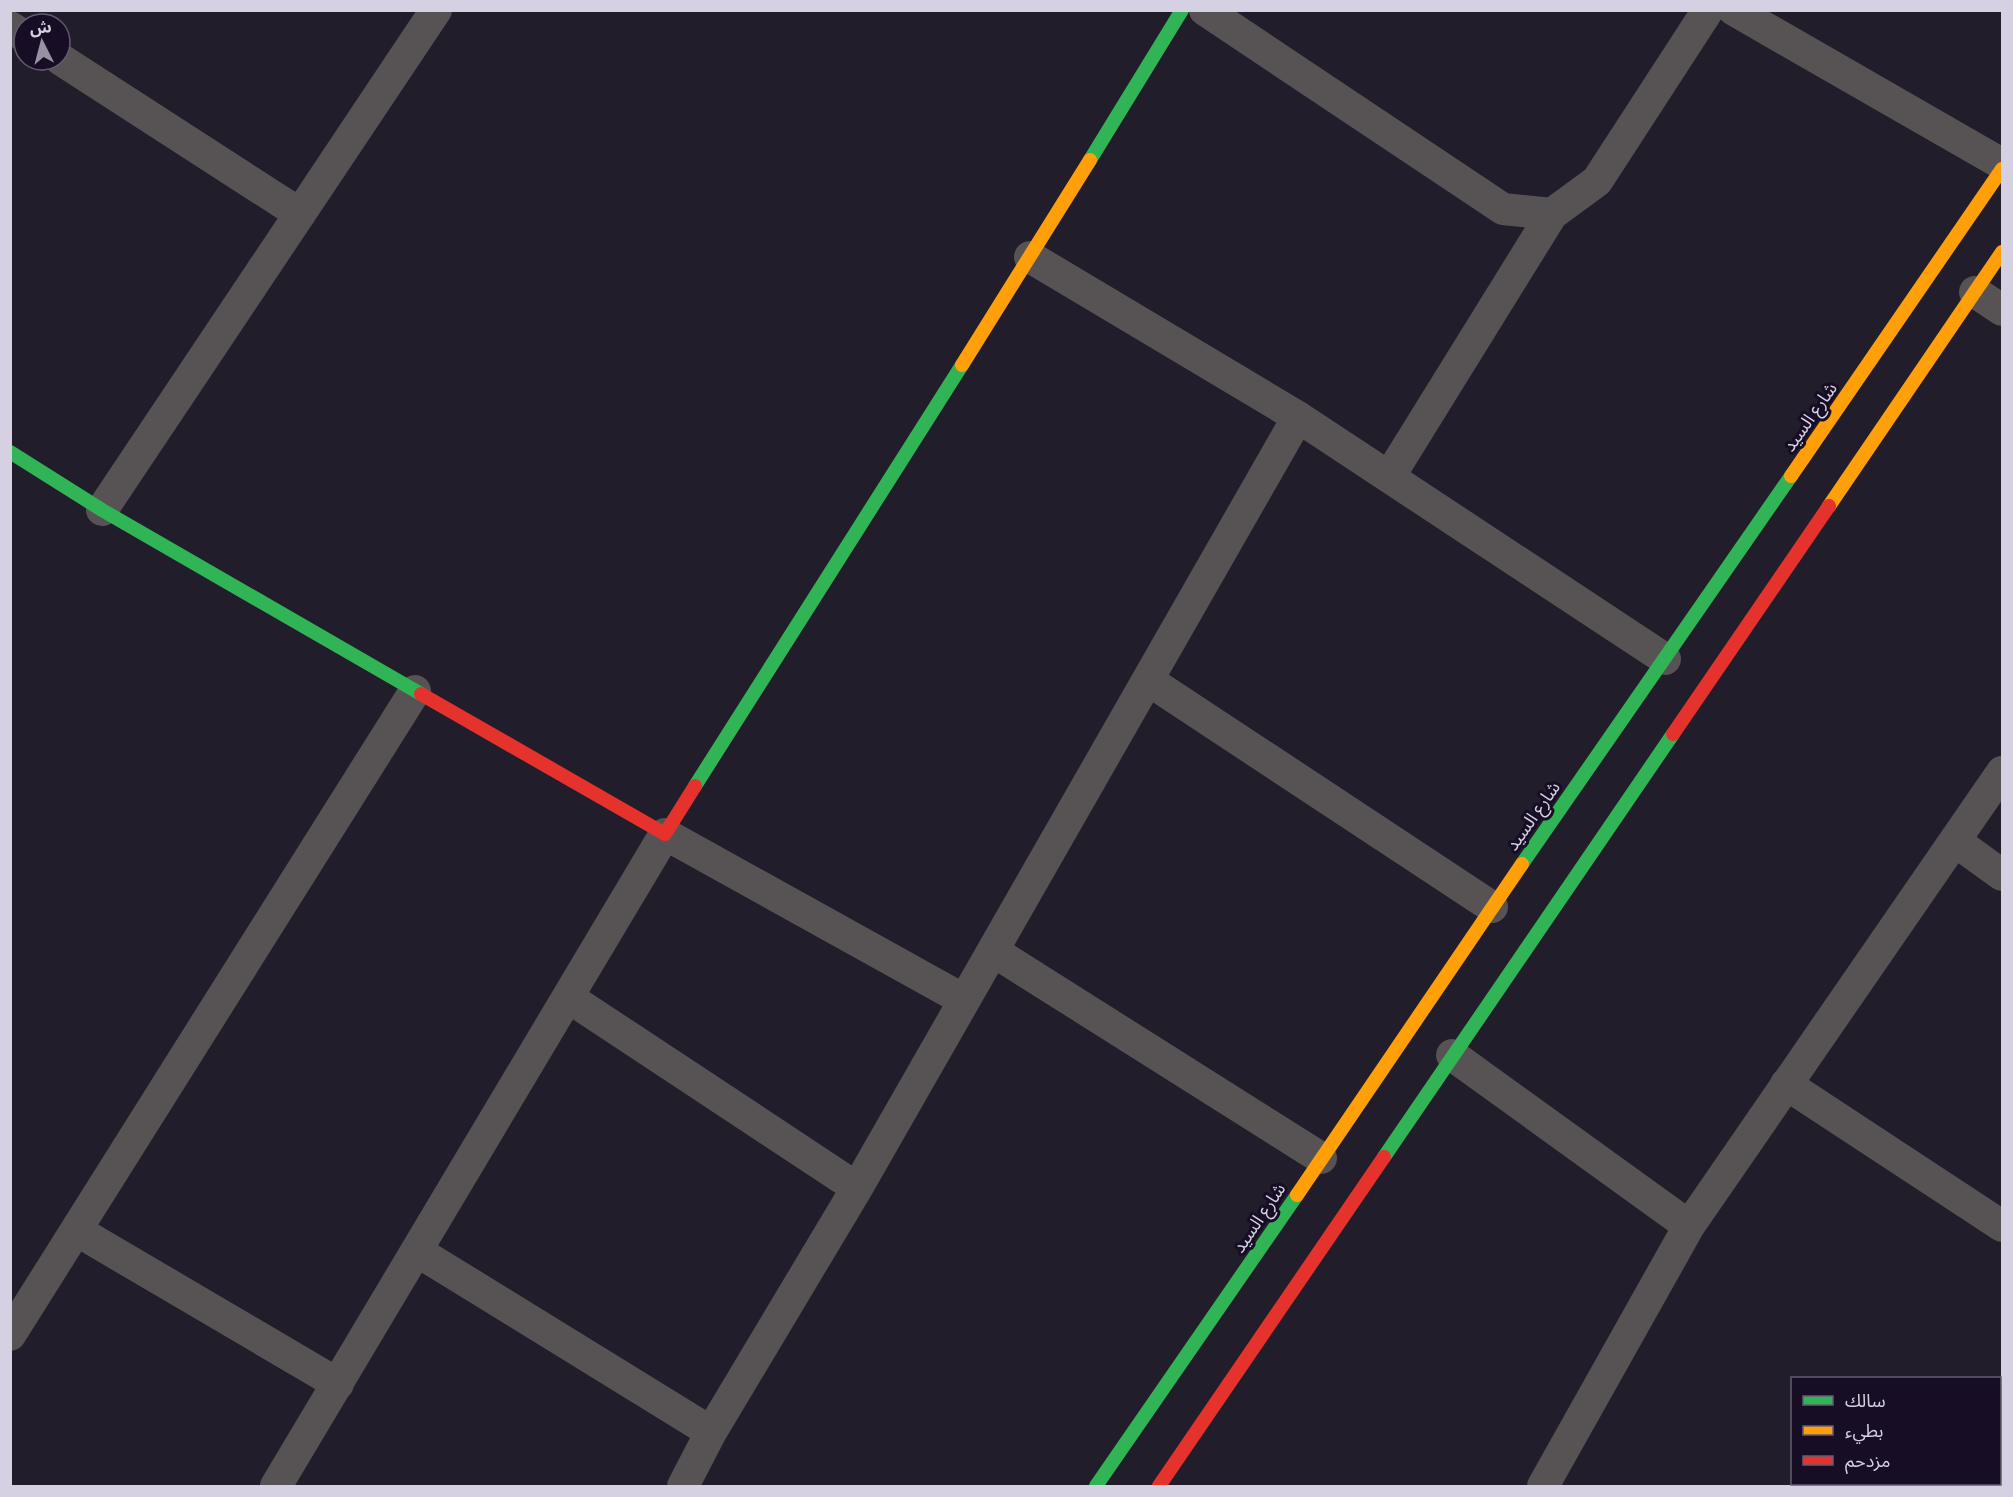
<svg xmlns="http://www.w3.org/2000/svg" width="2013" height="1497" viewBox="0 0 2013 1497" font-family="Signika,'Noto Sans Arabic',sans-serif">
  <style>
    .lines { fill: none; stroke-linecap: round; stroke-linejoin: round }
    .street { stroke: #575354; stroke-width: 32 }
    .fast { stroke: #30b455; stroke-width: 14 }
    .slow { stroke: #ff9f0a; stroke-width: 14 }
    .jam { stroke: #e5322d; stroke-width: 14 }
    .labels { text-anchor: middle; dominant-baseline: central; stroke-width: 6; stroke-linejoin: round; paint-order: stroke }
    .street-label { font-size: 18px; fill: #d6d1e2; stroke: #170e26 }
  </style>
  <rect width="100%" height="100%" fill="#211d2a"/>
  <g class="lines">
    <path class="street" d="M1205 10 1503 209 1552 214 1597 181 1708 10
      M1734 10 2002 164
      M10 27 24 36
      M60 59 300 214
      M1030 257 1298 417 1665 659
      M1975 292 2002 310
      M1389 477 1552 214
      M102 510 436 10
      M1148 680 1492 907
      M1955 841 2002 875
      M993 951 1321 1158
      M568 997 857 1188
      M1452 1055 1689 1226
      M1786 1084 2002 1226
      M76 1230 338 1384
      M417 1251 711 1432
      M10 1335 415 691
      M2000 1465 2002 1463
      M276 1486 665 834 964 1000
      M683 1486 711 1432 857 1188 1298 417
      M1543 1486 1689 1226 2002 772
      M1954 1486 1960 1484"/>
    <path class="fast" d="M1090 160 1182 10
      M10 452 102 510 421 694
      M695 786 962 365
      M1522 864 1791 476
      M1384 1157 1673 734
      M1096 1486 1297 1195"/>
    <path class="slow" d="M962 365 1090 160
      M1791 476 2002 169
      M1829 506 2002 252
      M1297 1195 1522 864"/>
    <path class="jam" d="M421 694 665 834 695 786
      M1673 734 1829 506
      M1159 1486 1384 1157"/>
  </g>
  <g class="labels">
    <g class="street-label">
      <text transform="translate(1810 417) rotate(-55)">شارع السيد</text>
      <text transform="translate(1533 816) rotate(-55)">شارع السيد</text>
      <text transform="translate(1259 1218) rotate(-56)">شارع السيد</text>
    </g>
  </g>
  <rect width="2013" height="1497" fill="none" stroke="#d6d1e2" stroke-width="24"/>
  <rect x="1791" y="1377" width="210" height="108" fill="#170e26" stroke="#635c71" stroke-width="1.5"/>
  <rect x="1803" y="1396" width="30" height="9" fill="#30b455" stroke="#635c71" stroke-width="1.5"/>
  <text x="1845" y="1407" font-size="18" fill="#d6d1e2">سالك</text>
  <rect x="1803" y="1426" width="30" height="9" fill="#ff9f0a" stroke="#635c71" stroke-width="1.5"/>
  <text x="1845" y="1437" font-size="18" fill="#d6d1e2">بطيء</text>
  <rect x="1803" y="1456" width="30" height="9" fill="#e5322d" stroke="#635c71" stroke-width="1.5"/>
  <text x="1845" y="1467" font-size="18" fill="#d6d1e2">مزدحم</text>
  <g transform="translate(42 42) rotate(354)"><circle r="28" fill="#170e26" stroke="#635c71" stroke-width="1.5"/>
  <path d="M0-4.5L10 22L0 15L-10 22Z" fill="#9792a2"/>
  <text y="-9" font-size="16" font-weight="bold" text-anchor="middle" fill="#d6d1e2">ش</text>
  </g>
</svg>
